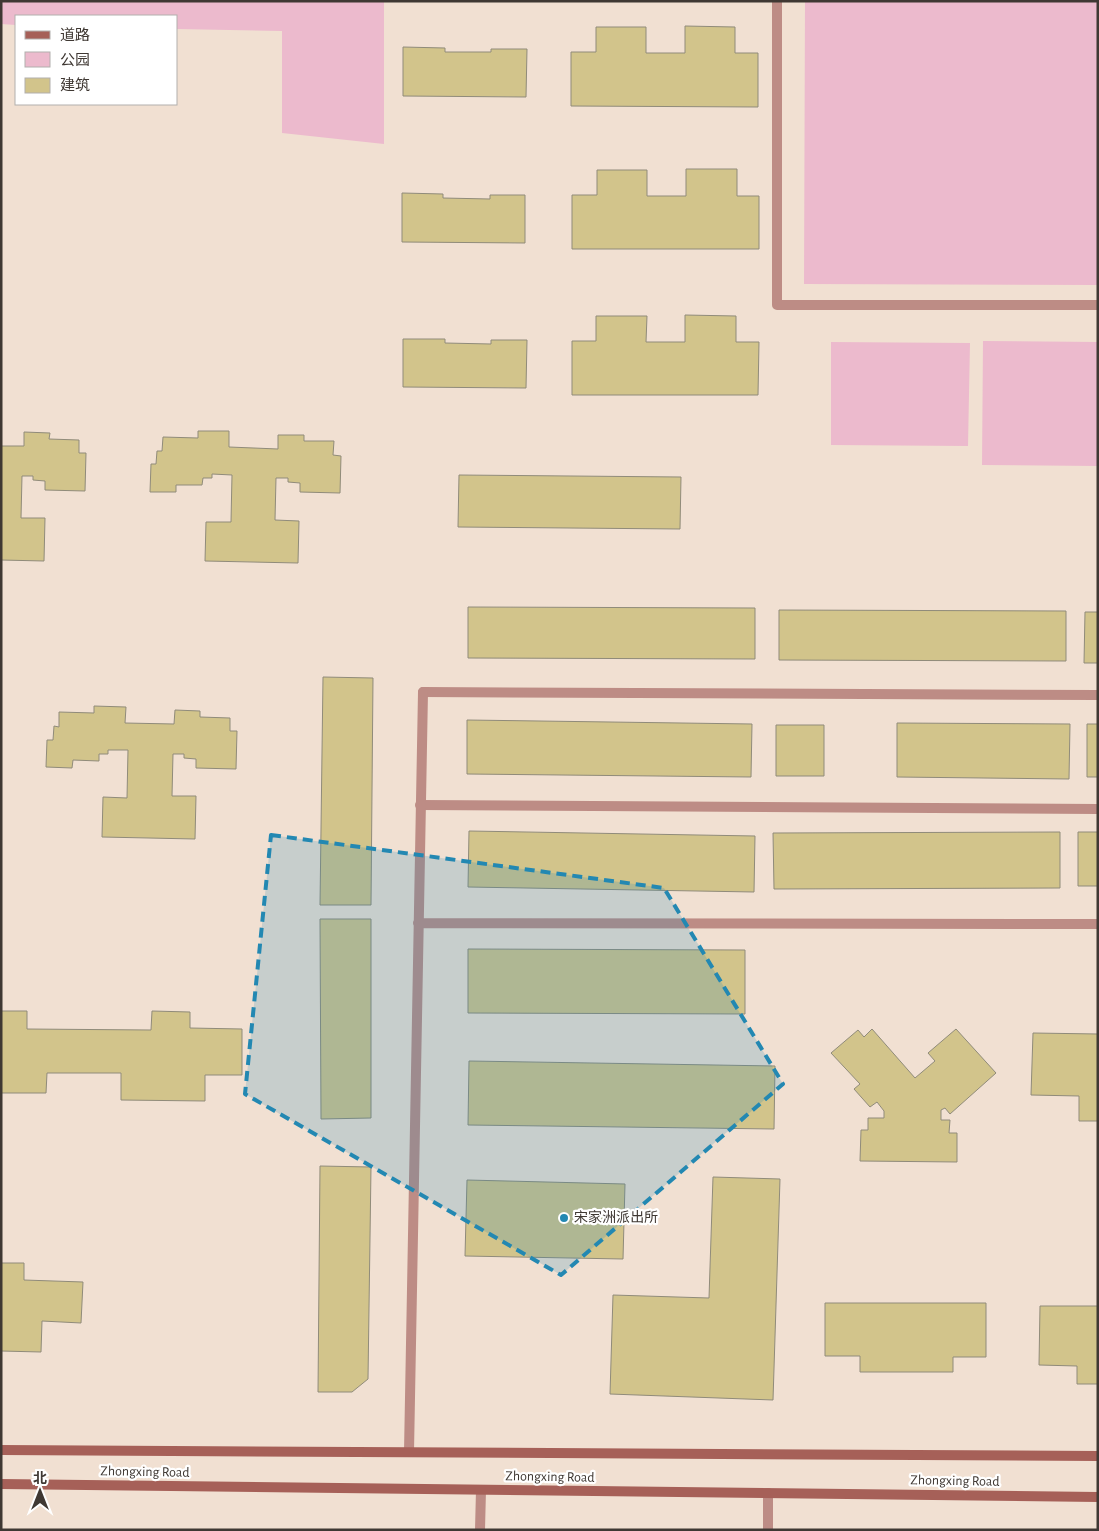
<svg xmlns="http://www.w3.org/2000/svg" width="1099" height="1531" viewBox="0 0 1099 1531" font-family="'Alegreya Sans','Noto Sans SC',sans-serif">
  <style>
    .green { fill: #ecbacd }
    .building { fill: #d2c48b; stroke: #908b7a }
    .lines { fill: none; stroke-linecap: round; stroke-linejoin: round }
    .lane { stroke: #bd8c85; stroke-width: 10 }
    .street { stroke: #bd8c85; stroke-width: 10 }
    .secondary { stroke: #a66058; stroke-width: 10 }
    .marked { fill: #2388b2; fill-opacity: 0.2; stroke: #2388b2; stroke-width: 4; stroke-dasharray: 10 6; stroke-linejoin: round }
    .poi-dot { fill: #2388b2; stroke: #fff; stroke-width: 2 }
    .labels { text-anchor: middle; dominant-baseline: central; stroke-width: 4.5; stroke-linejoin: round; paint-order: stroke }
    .poi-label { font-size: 14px; fill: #3f3833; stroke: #fff; text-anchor: start }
    .street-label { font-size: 14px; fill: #3f3833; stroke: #fff }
  </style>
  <rect width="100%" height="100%" fill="#f1e0d2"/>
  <path class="green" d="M1 1H384V144L282 133V31L176 29V16H16V25L1 24Z
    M805 1H1098V285L804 284Z
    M983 341 1098 342V466L982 465Z
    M831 342 970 343 968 446 831 445Z"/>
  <path class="building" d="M685 26 735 27V53H758V107L571 106V52H596V27H646V53H685Z
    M403 47 445 48V52H491V49H527L526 97 403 96Z
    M686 169H737V196H759V249H572V195H597V170H647V196H686Z
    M402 193 443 194V198L490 199V195H525V243L402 242Z
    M685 315 736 316V342H759L758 395H572V341H596V316H647L646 342H685Z
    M403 339H445V343L491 344V340H527L526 388 403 387Z
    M198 431H229V447L278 449V435H304V441H334L333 455 341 456 340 493 300 492V483L288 482V478H276L275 520 299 521 298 563 205 561 206 522H231L232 475 212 474V478H203L202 485H176V492H150L151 464H156L157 451H162L163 437 198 438Z
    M24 432 50 433 49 439 79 440V453H86L85 491 45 490V481L33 480V476H22L21 518H45L44 561 1 560V446H24Z
    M459 475 681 477 680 529 458 527Z
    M468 607 755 608V659L468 658Z
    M779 610 1066 611V661L779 660Z
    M1085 612H1098V663H1084Z
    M323 677 373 678 371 905H320Z
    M94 706 126 707 125 723 174 724 175 710 200 711V717L230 718V731H237L236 769 196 768V759L184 758V754H173L172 796H196L195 839 102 837 103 797 127 798 128 750H108V754H99V761L73 760 72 768 46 767 47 740H53L54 726 59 727V712L94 713Z
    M467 720 752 724 751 777 467 774Z
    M897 723 1070 724 1069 779 897 777Z
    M1087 724H1098V777H1087Z
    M776 725H824V776H776Z
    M469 831 755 836 754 892 468 887Z
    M1060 832V888L774 889 773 833Z
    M1078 832H1098V886H1078Z
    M320 919H371V1118L321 1119Z
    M468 949 745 950V1014L468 1013Z
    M1 1011H27V1029L151 1030 152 1011 190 1012V1028L242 1029V1075H205V1101L121 1100V1073H47L46 1093H1Z
    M872 1029 915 1078 935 1061 928 1053 956 1029 996 1073 950 1114 945 1108 941 1110V1120H950L949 1133H957V1162L860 1161 861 1130H868V1118H884V1111L877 1102 870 1107 854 1089 860 1084 831 1053 858 1030 864 1037Z
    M1033 1033 1098 1034V1121H1079V1096L1031 1095Z
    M469 1061 775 1066 774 1129 468 1125Z
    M320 1166 371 1167 368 1379 352 1392H318Z
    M713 1177 780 1179 773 1400 610 1394 613 1295 709 1298Z
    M467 1180 625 1184 623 1259 465 1256Z
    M1 1263H24V1280L83 1282 81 1323 42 1321 41 1352 1 1351Z
    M825 1303H986V1357H953V1372H860V1356H825Z
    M1040 1306H1098V1384H1077V1366L1039 1365Z"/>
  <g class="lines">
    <path class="lane" d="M423 692 1098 695
      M420 805 1098 809
      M768 1493V1530
      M480 1530 481 1490"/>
    <path class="street" d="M777 1V305H1098
      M418 923 1098 924
      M409 1452 423 692"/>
    <path class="secondary" d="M1 1450 1098 1456
      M1 1484 1098 1497"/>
  </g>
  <path class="marked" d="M271 835 664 888 783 1084 561 1275 245 1094Z"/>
  <circle class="poi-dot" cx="564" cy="1218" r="5"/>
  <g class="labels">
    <g class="poi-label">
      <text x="574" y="1218">宋家洲派出所</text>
    </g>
    <g class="street-label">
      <text transform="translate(145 1472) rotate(1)">Zhongxing Road</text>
      <text transform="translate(550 1477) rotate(1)">Zhongxing Road</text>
      <text transform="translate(955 1481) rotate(1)">Zhongxing Road</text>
    </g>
  </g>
  <rect width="1099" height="1531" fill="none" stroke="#3f3833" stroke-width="5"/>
  <rect x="15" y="15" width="162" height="90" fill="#ffffff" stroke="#b2afad"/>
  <rect x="25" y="31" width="25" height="8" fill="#a66058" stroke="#b2afad"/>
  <text x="60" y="40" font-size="15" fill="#3f3833">道路</text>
  <rect x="25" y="52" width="25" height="15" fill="#ecbacd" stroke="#b2afad"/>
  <text x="60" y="65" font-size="15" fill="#3f3833">公园</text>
  <rect x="25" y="78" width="25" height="15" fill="#d2c48b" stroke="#b2afad"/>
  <text x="60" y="90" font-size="15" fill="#3f3833">建筑</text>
  <g transform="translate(40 1491)" stroke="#ffffff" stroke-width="4" paint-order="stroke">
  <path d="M0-4L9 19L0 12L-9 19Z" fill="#3f3833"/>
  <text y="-8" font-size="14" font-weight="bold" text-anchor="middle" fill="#3f3833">北</text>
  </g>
</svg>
